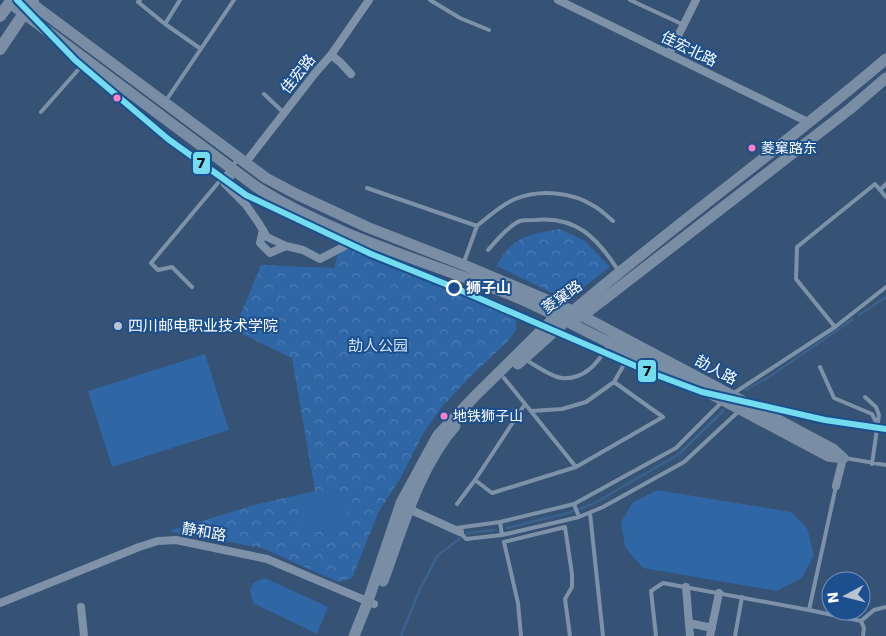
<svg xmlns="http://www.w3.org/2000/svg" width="886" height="636" viewBox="0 0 886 636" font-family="'DejaVu Sans','Noto Sans SC',sans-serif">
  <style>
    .park { fill: url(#park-crowns) }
    .pitch { fill: #2f66a5 }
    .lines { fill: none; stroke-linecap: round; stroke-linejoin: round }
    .stream { stroke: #3b618d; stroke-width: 2.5 }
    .lane { stroke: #7d92a8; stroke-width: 4 }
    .street { stroke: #7d92a8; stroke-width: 8 }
    .secondary { stroke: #798da4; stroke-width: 11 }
    .primary { stroke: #7d8ea7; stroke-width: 12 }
    .metro-1-casing { stroke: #1b4f8f; stroke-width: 10 }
    .metro-1 { stroke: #73dcee; stroke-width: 6 }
    .bus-dot { fill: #ff80c5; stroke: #1b4f8f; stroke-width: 2 }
    .stop-dot { fill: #1b4f8f; stroke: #fff; stroke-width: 2.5 }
    .poi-dot { fill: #b9c2ce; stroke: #1b4f8f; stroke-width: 2 }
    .labels { text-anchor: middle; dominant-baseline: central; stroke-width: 4; stroke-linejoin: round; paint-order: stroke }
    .bus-label { font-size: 14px; fill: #fff; stroke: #1b4f8f; text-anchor: start }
    .street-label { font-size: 15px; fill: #fff; stroke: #1b4f8f }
    .stop-label { font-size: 15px; font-weight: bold; fill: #fff; stroke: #1b4f8f; text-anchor: start }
    .poi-label { font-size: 15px; fill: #fff; stroke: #1b4f8f; text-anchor: start }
    .park-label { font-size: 15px; fill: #cfe3fa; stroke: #1b4f8f }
    .line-badge { stroke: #1b4f8f; stroke-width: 2 }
    .pale-badge-label { font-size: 14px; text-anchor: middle; font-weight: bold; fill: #111 }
  </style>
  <defs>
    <pattern id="park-crowns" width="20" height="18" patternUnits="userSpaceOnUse" patternTransform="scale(1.25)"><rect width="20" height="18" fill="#2f66a5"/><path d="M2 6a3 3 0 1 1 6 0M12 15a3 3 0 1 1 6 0" fill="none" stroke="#4e7db2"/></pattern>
  </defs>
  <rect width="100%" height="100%" fill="#365274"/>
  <path class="park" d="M560 229 585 241 610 267 581 289 552 293 497 266C509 238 532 233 560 229Z
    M341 242 382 253 514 308 516 319V330L509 340 467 380 442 407 423 434 400 479 379 511 352 578 338 582 262 548 169 531 254 505 315 491 292 358 234 330 261 265 334 268Z"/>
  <path class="pitch" d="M205 354 229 430 112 467 88 391Z
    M657 490 791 512 807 528 814 555 802 578 777 591 643 568 625 547 621 522 633 502Z
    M343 491 349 526 304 533 298 499Z
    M265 578 328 607 317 634 253 603 250 591 253 583Z"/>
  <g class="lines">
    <path class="stream" d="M859 315 886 297
      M746 390 772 375 852 320
      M507 528 568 513 593 504 679 454 724 410
      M401 636 420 589 438 555 467 533 494 530"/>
    <path class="lane" d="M140 0 138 2 165 24
      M180 0 165 24 201 49
      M430 0 460 18 489 30
      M630 0 684 25
      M264 94 284 113
      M165 102 234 0
      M41 112 85 62
      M367 188 477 226 464 262
      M880 190 886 184
      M477 226C489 216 501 205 515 199 540 189 572 192 594 206 601 210 607 216 613 221
      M488 250C496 241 509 225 520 221 524 220 530 220 535 220 577 216 597 238 618 270
      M192 287 172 267 158 270 151 263 238 159
      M835 327 796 279 797 247 875 184 886 197
      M526 360C535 365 551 377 562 378 584 380 599 362 608 345
      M820 367 834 398 872 414 877 424
      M504 378 576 467
      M734 393 835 327 886 287
      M865 397 876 407 879 415 872 464
      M532 411 562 409 586 402 614 382 630 354
      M845 458 886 465
      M475 480 492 493 576 467 663 417 614 382
      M457 504 475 480 525 404
      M574 504 579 517
      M590 513 603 636
      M500 522 574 504 676 448 722 402
      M456 528 500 522 502 535
      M460 532 466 539 502 535 579 517 603 507 684 462 739 411
      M809 610 861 621 864 628 863 636
      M861 621 874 610 886 607
      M521 636 518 603 504 542 565 527 572 574V587L565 599 570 636
      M656 636 651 591 663 583 809 610 836 486
      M735 636 742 597"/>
    <path class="street" d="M558 0 808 122
      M669 54 696 0
      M331 55 340 62 351 74
      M246 162 316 72 331 55 369 0
      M235 170 225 184 246 205 258 222 267 237 286 246 303 250 320 259 345 246
      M263 230 260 243 270 253 286 246
      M836 486 843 458
      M409 509 460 532
      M686 587 690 636
      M0 603 139 547 158 541 176 540 267 559 374 604
      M81 607 84 636
      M689 623 712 628
      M710 636 719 593"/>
    <path class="secondary" d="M27 0 266 178 296 194 367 227 464 265 573 311 833 449 843 458
      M10 3 258 188C336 237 426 261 511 295 545 309 577 327 610 343 684 378 756 418 828 456L843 458
      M518 364 567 320 582 316 607 297 850 109 886 78
      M383 581C402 530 419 467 455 426
      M354 636 368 601 401 503 438 435 475 396 557 315 573 311C675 224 784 146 886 59"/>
    <path class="primary" d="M0 16 12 0
      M0 49 33 0"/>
    <defs>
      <path id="metro-1" d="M17 0 75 60 168 139 246 195 371 254 453 287 654 374 702 392 825 420 886 429"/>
    </defs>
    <use href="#metro-1" class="metro-1-casing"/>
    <use href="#metro-1" class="metro-1"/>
  </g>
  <g class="bus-dot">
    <circle cx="117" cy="98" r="4.5"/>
    <circle cx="752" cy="148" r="4.5"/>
    <circle cx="444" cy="416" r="4.5"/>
  </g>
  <circle class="stop-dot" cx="454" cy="288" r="7"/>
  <circle class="poi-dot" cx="118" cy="326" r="5"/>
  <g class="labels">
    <g class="bus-label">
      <text x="761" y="148">菱窠路东</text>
      <text x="453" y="416">地铁狮子山</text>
    </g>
    <g class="street-label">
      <text transform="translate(689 49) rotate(26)">佳宏北路</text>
      <text transform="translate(298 74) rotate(-51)">佳宏路</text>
      <text transform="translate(562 297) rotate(-35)">菱窠路</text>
      <text transform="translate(716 370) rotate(28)">劼人路</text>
      <text transform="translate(204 532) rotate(10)">静和路</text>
    </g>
    <g class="stop-label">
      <text x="466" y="288">狮子山</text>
    </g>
    <g class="poi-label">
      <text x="128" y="326">四川邮电职业技术学院</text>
    </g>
    <g class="park-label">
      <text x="378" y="346">劼人公园</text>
    </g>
  </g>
  <g class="line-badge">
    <rect x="192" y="151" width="19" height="24" rx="5" fill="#73dcee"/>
    <rect x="637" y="359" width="20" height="24" rx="5" fill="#73dcee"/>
  </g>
  <g class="pale-badge-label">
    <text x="201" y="168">7</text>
    <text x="647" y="376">7</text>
  </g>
  <g transform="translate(846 596) rotate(263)"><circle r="24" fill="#1b4f8f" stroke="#7695bc"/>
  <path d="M0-4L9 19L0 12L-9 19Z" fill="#b9c2ce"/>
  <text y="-8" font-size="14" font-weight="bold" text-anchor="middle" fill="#ffffff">N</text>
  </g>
</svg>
